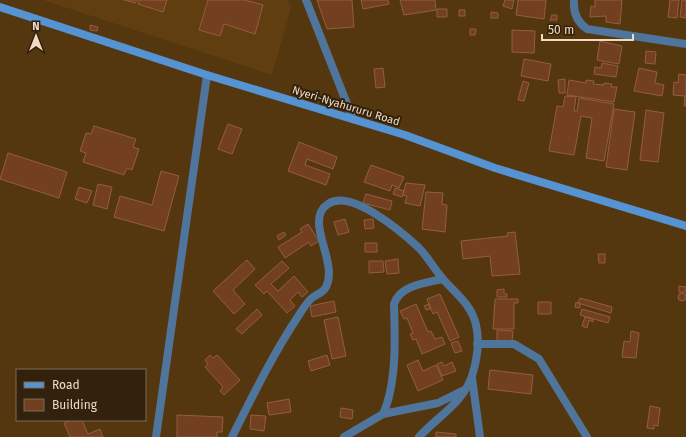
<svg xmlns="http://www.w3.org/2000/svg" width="686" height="437" viewBox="0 0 686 437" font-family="'Fira Sans',sans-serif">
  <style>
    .built { fill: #603e10 }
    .building { fill: #723f20; stroke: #945e3e }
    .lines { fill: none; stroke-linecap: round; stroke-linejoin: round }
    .minor { stroke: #4f759d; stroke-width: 8 }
    .secondary { stroke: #5593d2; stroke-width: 8 }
    .labels { text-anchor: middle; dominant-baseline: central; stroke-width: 4; stroke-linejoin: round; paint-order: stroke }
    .street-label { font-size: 11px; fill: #f1dac1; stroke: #32210c }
  </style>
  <rect width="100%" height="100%" fill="#54370f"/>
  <path class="built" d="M43 0H288L291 8 272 75Z"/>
  <path class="building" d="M124 0H137L135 3Z
    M139 0H167L163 12 138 4Z
    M208 0H245L263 5 255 34 224 24 220 36 199 30Z
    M317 0H352L354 27 327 29Z
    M361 0H388L389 4 363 9Z
    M400 0H435L436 10 404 15Z
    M505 0H514L512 9 503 6Z
    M518 0H546L544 19 516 15Z
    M595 0H622L620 24 606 22V16L590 17 591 6 595 7Z
    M670 0H679L677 18 668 17Z
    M682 0H686V18L680 17Z
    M437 9H447V17H437Z
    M459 10H465V16H459Z
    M491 12 498 13V18H491Z
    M552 15H557V20H550Z
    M90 25 98 27 97 31 90 30Z
    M470 29H476L475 35H470Z
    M512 30 535 31 534 53 512 52Z
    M600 41 622 46 619 64 597 60Z
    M646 51 656 52 655 64 645 63Z
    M524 59 551 64 548 81 521 76Z
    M602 63 618 66 616 77 594 74 595 67 601 68Z
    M383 68 385 87 376 88 374 69Z
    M639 68 657 72 655 83 664 85 662 96 634 91Z
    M679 74 686 75V106H684L685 96 673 95 674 82 678 83Z
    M565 79V93H559L558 80Z
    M569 80 586 83V80L594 81 593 84 604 85V83L612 84 611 87H617L614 102 567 95Z
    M523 81 529 83 524 101 518 100Z
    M565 96 576 97 574 111H577L579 98 614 104 604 161 586 158 592 118 581 116 574 155 549 151 557 106 563 107Z
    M614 109 635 112 627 170 606 167Z
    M646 110 664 113 658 162 640 160Z
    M228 124 242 129 232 154 218 149Z
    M94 126 136 139 133 147 139 149 132 170 127 168 124 175 83 162 86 153 80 151 86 133 91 134Z
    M299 142 337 157 333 169 307 159 305 165 330 174 326 185 288 171Z
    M8 153 67 172 59 198 0 179Z
    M371 165 404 177 399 188 392 185 390 191 364 182Z
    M161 171 179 176 164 231 114 217 120 196 152 205Z
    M406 183 425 185 420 206 405 203 407 196 403 195Z
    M98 184 112 187 107 209 93 205Z
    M79 187 92 191 87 203 75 199Z
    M395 188 404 191 402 197 393 194Z
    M426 192 443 193 442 204 447 205 445 232 422 229Z
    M366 194 392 201 390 210 363 203Z
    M345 219 349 232 338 235 334 222Z
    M373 219 374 228 365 229 364 220Z
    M308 224 319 241 311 246 309 242 285 258 278 247 302 232 300 229Z
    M284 232 286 235 279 240 277 236Z
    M515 232 520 274 492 276 490 256 463 259 461 241 508 236 507 233Z
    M365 243H377V252H365Z
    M598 254H605V263H599Z
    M398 259 399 273 387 274 385 261Z
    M247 260 255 269 233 290 245 304 234 314 213 291Z
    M282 261 289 268 271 284 278 291 294 276 308 292 302 297 298 292 290 300 295 306 287 313 267 291 264 294 255 285Z
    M369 261H383L384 272 369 273Z
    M679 286 686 287V292H679Z
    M504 289V294H507V297H497V290Z
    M678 297a4 4 0 1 1 8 0a4 4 0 1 1-8 0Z
    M440 294 459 337 450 341 437 312 433 314 427 299Z
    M580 298 612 307 611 313 578 303Z
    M495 299H518V303H514V329H493Z
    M334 301 336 312 312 317 310 306Z
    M538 302H551V314H538Z
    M576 302 580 304V308L575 307Z
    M416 304 428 332 431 331 435 339 442 337 445 344 422 354 416 339 413 340 410 334 413 333 407 318 404 319 400 311Z
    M429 304 430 309 426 310 424 306Z
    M257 309 262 315 242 334 236 329Z
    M582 309 610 317 608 323 580 315Z
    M338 317 346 356 332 359 324 320Z
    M585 317 593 319V322L589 320 587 328 582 326Z
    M497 330 513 331 512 341H497Z
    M631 331 639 333 636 358 622 357 624 341 630 342Z
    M458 341 462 351 455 353 451 343Z
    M210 355 213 358 217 355 240 380 224 395 220 391 223 387 205 367 208 364 205 360Z
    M327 355 330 365 311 371 308 361Z
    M418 360 423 371 436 365 443 380 418 391 407 365Z
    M442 362 444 366 452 362 456 371 442 376 437 364Z
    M490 370 533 375 531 394 488 389Z
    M289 399 291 412 269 415 267 403Z
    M650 406 660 408 658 426 654 425V429L647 428Z
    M341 408 353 410 352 419 340 417Z
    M177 415 223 417 222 432H217V437H177Z
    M251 415 266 416 264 431 250 429Z
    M71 420H82L88 434 100 429 103 437H70L64 423Z
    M436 432 456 434V437H436Z"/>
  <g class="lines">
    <path class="minor" d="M306 0 353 119
      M574 0C573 13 577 22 587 29L686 44
      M477 344H514L539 359 587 437
      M472 378 480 437
      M383 414C397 383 395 337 394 304 400 285 426 283 442 279
      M156 437 207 75
      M232 437C253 395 273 354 299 315 303 309 307 302 312 298 317 294 323 293 326 287 339 262 303 220 328 204 351 188 403 233 419 248 428 257 434 269 443 279 455 293 472 305 476 325 480 341 477 361 472 376 463 403 437 417 419 437
      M344 437 383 414 438 403 464 390"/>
    <path class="secondary" d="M0 7 207 75 405 135 495 168 686 226"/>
  </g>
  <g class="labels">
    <g class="street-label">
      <text transform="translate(346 106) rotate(17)">Nyeri-Nyahururu Road</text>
    </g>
  </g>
  <rect x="16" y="369" width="130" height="52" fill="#32210c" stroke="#7e6b54"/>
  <rect x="24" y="382" width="20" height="6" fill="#5593d2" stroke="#7e6b54"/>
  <text x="52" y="389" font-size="12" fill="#f1dac1">Road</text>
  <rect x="24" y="399" width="20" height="12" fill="#723f20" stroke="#7e6b54"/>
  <text x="52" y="409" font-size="12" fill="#f1dac1">Building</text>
  <g transform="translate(36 36)" stroke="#32210c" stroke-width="3" paint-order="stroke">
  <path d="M0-3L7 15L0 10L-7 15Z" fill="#f1dac1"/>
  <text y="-6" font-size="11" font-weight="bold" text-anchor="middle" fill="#f1dac1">N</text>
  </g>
  <path d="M542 34v6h91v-6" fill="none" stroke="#f1dac1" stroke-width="2"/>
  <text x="548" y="34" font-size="12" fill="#f1dac1" stroke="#32210c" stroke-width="3" paint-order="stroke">50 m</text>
</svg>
